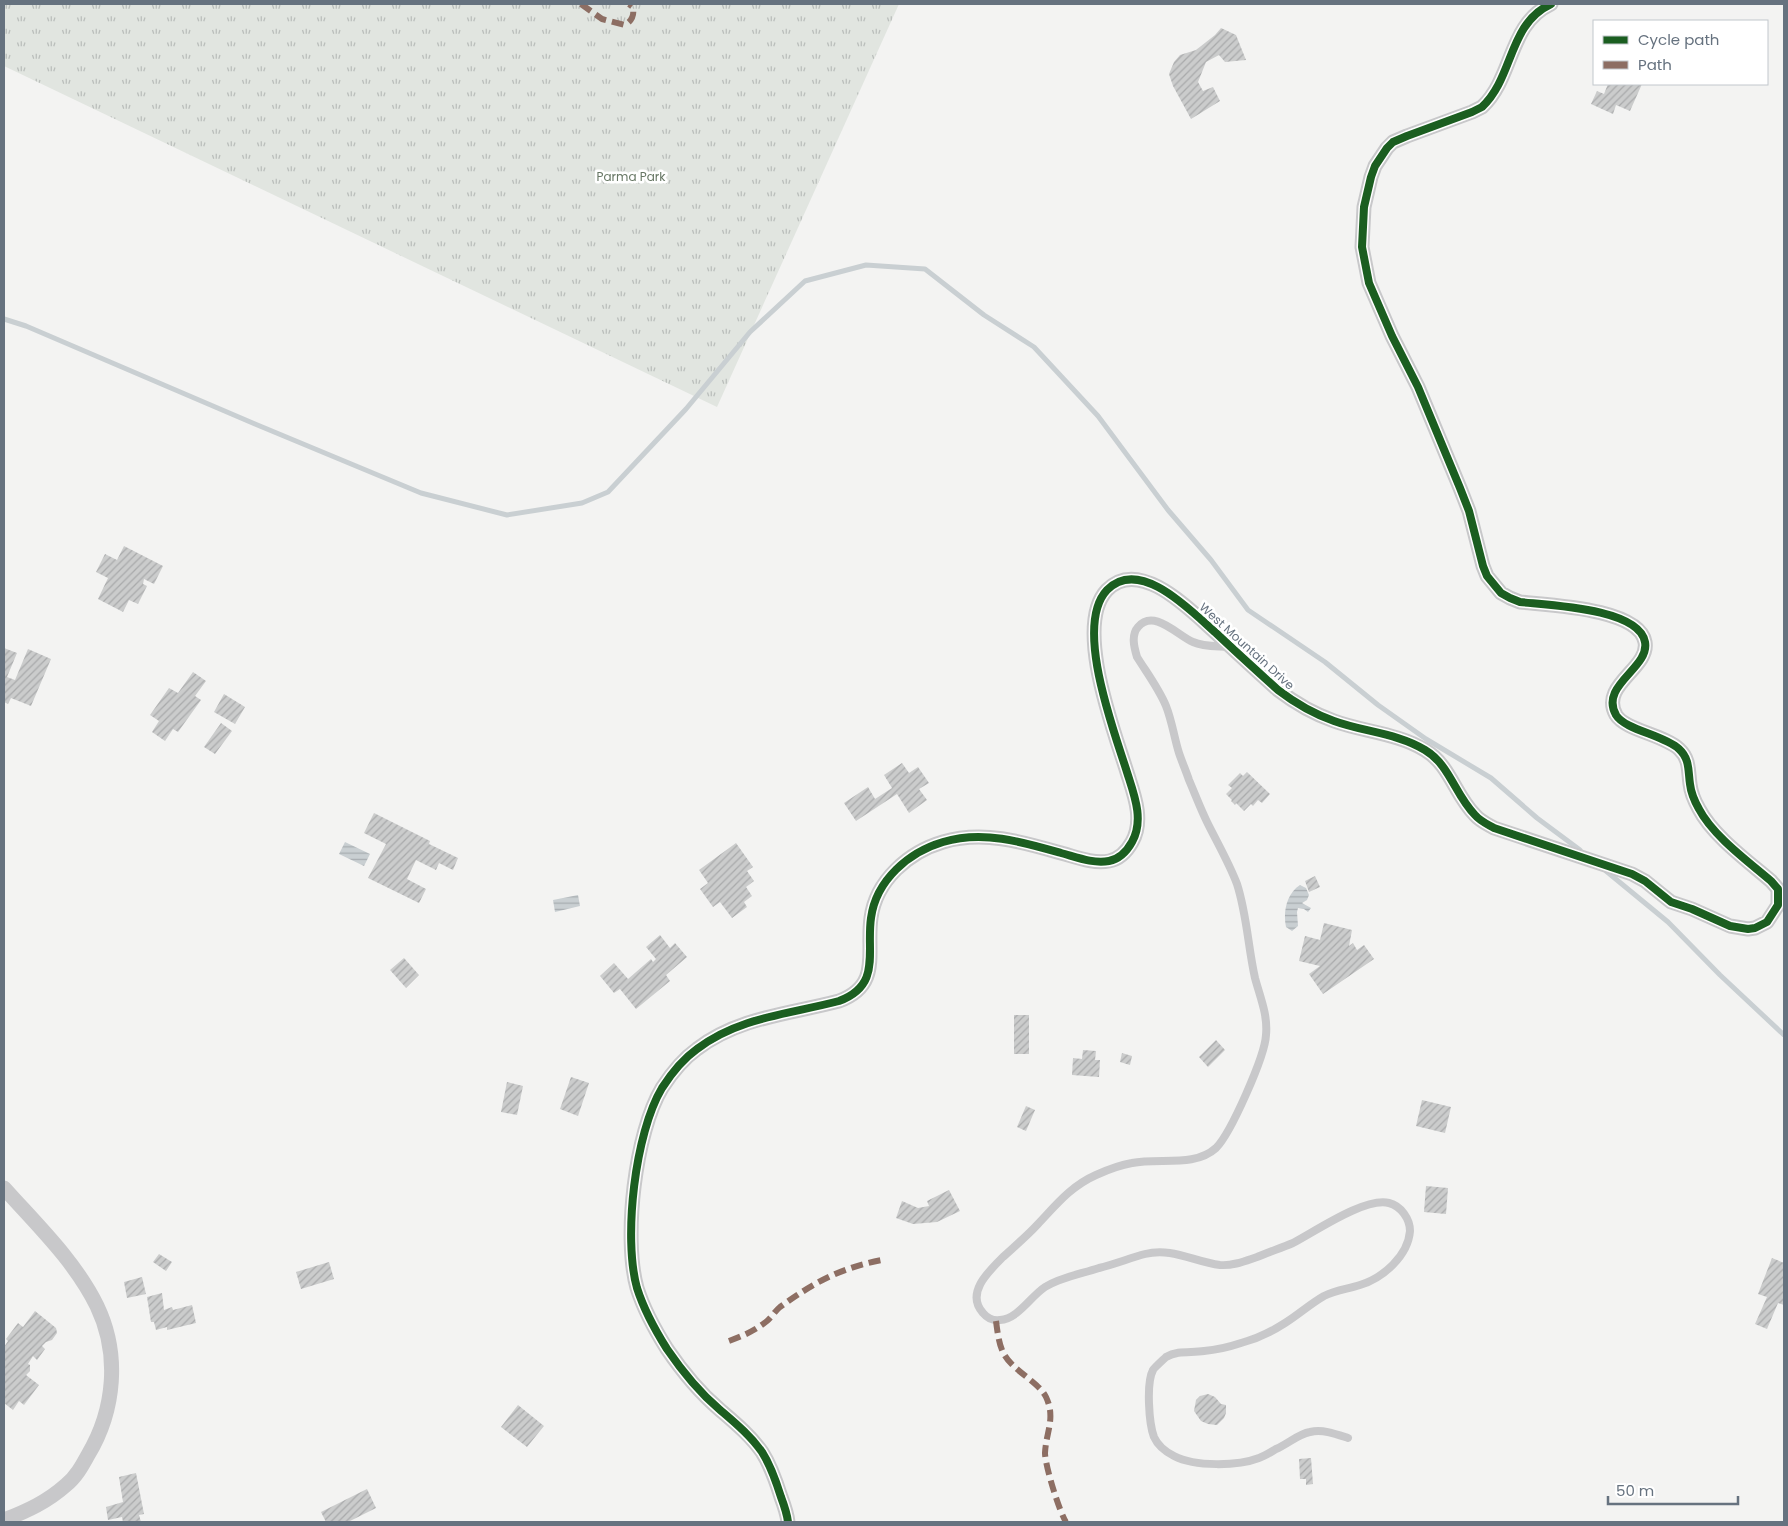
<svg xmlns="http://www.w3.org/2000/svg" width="1788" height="1526" viewBox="0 0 1788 1526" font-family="Poppins,sans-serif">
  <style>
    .grass { fill: url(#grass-tufts) }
    .water { fill: url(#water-rules) }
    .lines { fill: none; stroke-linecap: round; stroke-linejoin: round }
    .stream { stroke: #c9cfd2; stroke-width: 5 }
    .building { fill: url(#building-hatch) }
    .service { stroke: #c8c8ca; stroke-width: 8 }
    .minor { stroke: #c8c8ca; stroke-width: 15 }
    .quiet { stroke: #8d6e63; stroke-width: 6; stroke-dasharray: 12 6; stroke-linecap: butt }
    .cycleway-casing { stroke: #fff; stroke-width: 11 }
    .cycleway { stroke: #1b5e20; stroke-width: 8 }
    .labels { text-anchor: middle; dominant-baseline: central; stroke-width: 5; stroke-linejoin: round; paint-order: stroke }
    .park-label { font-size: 12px; fill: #677764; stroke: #fff }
    .street-label { font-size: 12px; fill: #66727f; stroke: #fff }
  </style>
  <defs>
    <pattern id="grass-tufts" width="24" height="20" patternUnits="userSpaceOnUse" patternTransform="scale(1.25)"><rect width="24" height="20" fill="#e1e5e0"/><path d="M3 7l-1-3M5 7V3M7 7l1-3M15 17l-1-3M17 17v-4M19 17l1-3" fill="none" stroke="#babebb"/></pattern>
    <pattern id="water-rules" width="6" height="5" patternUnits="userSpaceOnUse" patternTransform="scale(1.25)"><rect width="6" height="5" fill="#c9cfd2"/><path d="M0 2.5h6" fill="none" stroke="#a7acb0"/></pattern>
    <pattern id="building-hatch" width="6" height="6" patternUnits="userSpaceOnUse" patternTransform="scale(1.25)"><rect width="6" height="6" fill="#cbcccc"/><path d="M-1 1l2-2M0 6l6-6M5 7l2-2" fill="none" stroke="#a9aaab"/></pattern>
  </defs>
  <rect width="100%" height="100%" fill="#f3f3f2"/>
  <path class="grass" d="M4 4H899L717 407 4 66Z"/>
  <path class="water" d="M345 842 370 854 364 866 339 854Z
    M1300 885 1306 888 1309 895 1307 900 1302 903 1311 908 1308 912 1304 909 1298 908 1297 912 1298 926 1292 931 1286 927C1283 913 1286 894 1300 885Z
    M578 895 580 906 555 912 553 900Z"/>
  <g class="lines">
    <path class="stream" d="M4 319 26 326 255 424 421 493 507 515 582 503 608 492 686 409 750 332 805 281 866 265 925 269 984 315 1034 347 1098 416 1168 510 1211 560 1248 610 1325 662 1378 705 1426 739 1491 778 1537 818 1580 850
      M1606 871 1668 922 1720 975 1784 1035"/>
  </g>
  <path class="building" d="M1221 28 1236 35 1246 60 1225 62 1219 55 1206 62 1198 82 1203 91 1213 87 1220 101 1191 119 1173 86 1169 74 1174 62 1180 55 1196 50 1215 35Z
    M1608 84H1642L1630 111 1616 105 1613 114 1591 104 1597 91 1604 94Z
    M124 546 163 566 154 584 144 579 143 584 147 586 138 604 129 600 123 612 98 599 108 578 96 572 105 554 117 560Z
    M4 648 17 653 7 677 15 680 28 649 51 659 31 706 11 698 8 704 4 702Z
    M193 672 206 681 195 696 201 700 178 732 173 729 165 741 152 732 159 721 150 715 169 688 178 693Z
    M224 694 245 707 235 724 214 712Z
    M221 723 232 731 215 754 204 747Z
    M902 763 909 773 918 767 929 783 919 789 927 800 909 813 897 794 856 821 844 803 868 787 875 799 892 788 884 775Z
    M1247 772 1270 794 1262 803 1258 800 1253 806 1251 804 1244 811 1236 803 1235 805 1231 801 1232 800 1226 794 1232 788 1228 785 1240 773 1243 776Z
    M374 813 430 841 429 844 458 858 453 870 439 863 436 870 416 860 407 879 426 889 419 903 368 878 386 844 364 833Z
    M736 843 753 867 747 871 754 881 746 887 752 896 744 902 747 907 732 918 720 902 713 907 700 889 708 883 699 870Z
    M1315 876 1320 887 1309 892 1305 881Z
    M1324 923 1352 930 1349 946 1353 943 1357 950 1364 945 1374 959 1323 994 1309 974 1320 966 1299 961 1305 936 1320 940Z
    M660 935 670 948 675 943 687 957 666 975 670 981 636 1009 620 989 614 993 600 976 614 963 628 979 651 959 653 962 656 959 646 947Z
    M404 958 419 975 406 988 390 970Z
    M1014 1015H1029V1054H1014Z
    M1216 1040 1225 1050 1208 1067 1199 1057Z
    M1083 1050 1096 1051 1095 1060H1100L1099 1077 1072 1075 1073 1058 1082 1059Z
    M1122 1053 1132 1056 1130 1065 1120 1062Z
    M571 1077 589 1083 578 1116 560 1109Z
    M507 1082 523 1086 517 1115 501 1112Z
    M1422 1100 1451 1107 1445 1133 1416 1126Z
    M1026 1106 1035 1110 1026 1131 1017 1127Z
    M1426 1186 1448 1188 1446 1214 1424 1212Z
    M949 1190 960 1211 937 1222 913 1224 896 1218 902 1201 918 1208 929 1206 927 1201Z
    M159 1254 172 1262 166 1271 153 1262Z
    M1772 1258 1784 1263V1305L1778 1303 1767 1329 1755 1324 1767 1297 1758 1294Z
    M329 1262 334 1279 301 1289 296 1272Z
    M142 1277 146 1294 127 1298 124 1282Z
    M162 1293 164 1310 172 1307 173 1310 192 1305 196 1323 167 1330V1327L156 1330 154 1322H151L147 1297Z
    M35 1311 56 1328 57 1333 52 1340 46 1342 42 1346 45 1349 37 1360 33 1356 28 1364 30 1365V1371L26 1375 39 1385 24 1405 19 1401 13 1410 4 1403V1347L8 1341 6 1339 18 1323 23 1327Z
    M1208 1394 1215 1397 1221 1404 1226 1405V1413L1224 1418 1217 1425 1208 1424 1201 1421 1194 1411 1196 1400 1200 1396Z
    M518 1405 544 1426 527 1447 501 1427Z
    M1311 1458 1313 1484 1306 1485V1479H1300L1299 1459Z
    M136 1473 144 1514 139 1515 141 1522H123L122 1517 108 1520 106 1507 123 1502 119 1477Z
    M367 1489 376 1508 348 1522H326L321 1512Z"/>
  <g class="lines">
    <path class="service" d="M1228 647C1217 646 1204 647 1193 642 1178 636 1154 608 1138 627 1131 635 1134 647 1137 657 1147 673 1159 689 1166 706 1172 721 1174 737 1179 753 1182 762 1186 771 1189 780 1195 794 1201 810 1208 824 1218 844 1229 863 1237 884 1247 915 1248 947 1255 978 1260 997 1268 1015 1266 1035 1265 1056 1231 1133 1216 1148 1194 1168 1159 1157 1132 1163 1120 1165 1107 1170 1096 1175 1071 1186 1056 1205 1038 1224 1027 1236 1015 1246 1003 1257 989 1271 965 1293 983 1313 988 1319 993 1321 1000 1320 1018 1319 1031 1296 1045 1287 1061 1277 1081 1274 1099 1268 1115 1264 1130 1258 1145 1254 1172 1247 1194 1262 1220 1265 1233 1266 1245 1261 1257 1257 1269 1252 1281 1248 1293 1243 1316 1231 1365 1197 1389 1203 1401 1206 1410 1219 1410 1231 1408 1256 1383 1278 1360 1285 1348 1289 1336 1290 1324 1296 1310 1304 1298 1315 1285 1323 1271 1332 1256 1339 1241 1343 1229 1347 1216 1350 1204 1351 1191 1353 1178 1350 1166 1357 1164 1359 1154 1368 1153 1370 1146 1383 1149 1424 1154 1437 1158 1446 1166 1452 1174 1456 1195 1467 1238 1466 1259 1458 1265 1456 1271 1452 1276 1449 1288 1444 1298 1434 1310 1432 1323 1429 1336 1434 1348 1438"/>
    <path class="minor" d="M4 1188C37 1225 75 1261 97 1306 120 1354 115 1410 88 1455 82 1466 76 1477 66 1485 47 1502 27 1511 4 1520
      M788 1522C787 1513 784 1505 781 1497 776 1481 771 1466 762 1452 750 1435 734 1422 719 1409 699 1392 682 1371 667 1349 655 1330 644 1310 637 1288 623 1238 635 1133 662 1088 671 1074 683 1059 697 1049 739 1017 790 1014 839 1001 882 985 866 952 871 918 876 880 909 852 943 842 983 830 1023 842 1061 853 1076 857 1093 864 1109 861 1119 859 1127 851 1132 842 1145 819 1133 792 1126 769 1113 728 1074 625 1107 590 1140 556 1192 612 1216 633 1236 652 1257 671 1278 690 1295 703 1314 714 1334 721 1364 732 1397 733 1425 750 1450 765 1455 795 1475 815 1480 821 1487 824 1494 828L1632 874 1645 881 1671 902 1692 909 1730 926 1748 929 1755 928 1767 922 1778 905V889L1771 881C1749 862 1713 836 1699 809 1695 802 1691 793 1690 784 1688 771 1690 759 1679 749 1664 735 1625 730 1616 715 1599 685 1650 668 1645 642 1639 608 1547 605 1520 602L1510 598 1501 593 1487 576 1483 566 1469 511 1460 488 1418 387 1392 336 1369 283 1362 247 1364 207 1371 177 1375 166 1387 148 1393 142 1407 136 1472 112 1482 107C1514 77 1508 24 1551 4"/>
    <path class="quiet" d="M581 4 602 19 625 25C633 20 634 15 633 7L629 4
      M996 1321C1000 1352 1002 1358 1028 1378 1034 1383 1042 1389 1046 1397 1056 1418 1046 1432 1045 1453 1045 1465 1059 1511 1066 1522
      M729 1341C743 1336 756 1330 767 1321 772 1317 775 1311 780 1307 815 1282 840 1268 882 1260"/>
    <defs>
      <path id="cycleway" d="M788 1522C787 1513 784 1505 781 1497 776 1481 771 1466 762 1452 750 1435 734 1422 719 1409 699 1392 682 1371 667 1349 655 1330 644 1310 637 1288 623 1238 635 1133 662 1088 671 1074 683 1059 697 1049 739 1017 790 1014 839 1001 882 985 866 952 871 918 876 880 909 852 943 842 983 830 1023 842 1061 853 1076 857 1093 864 1109 861 1119 859 1127 851 1132 842 1145 819 1133 792 1126 769 1113 728 1074 625 1107 590 1140 556 1192 612 1216 633 1236 652 1257 671 1278 690 1295 703 1314 714 1334 721 1364 732 1397 733 1425 750 1450 765 1455 795 1475 815 1480 821 1487 824 1494 828L1632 874 1645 881 1671 902 1692 909 1730 926 1748 929 1755 928 1767 922 1778 905V889L1771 881C1749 862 1713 836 1699 809 1695 802 1691 793 1690 784 1688 771 1690 759 1679 749 1664 735 1625 730 1616 715 1599 685 1650 668 1645 642 1639 608 1547 605 1520 602L1510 598 1501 593 1487 576 1483 566 1469 511 1460 488 1418 387 1392 336 1369 283 1362 247 1364 207 1371 177 1375 166 1387 148 1393 142 1407 136 1472 112 1482 107C1514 77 1508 24 1551 4"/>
    </defs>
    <use href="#cycleway" class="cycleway-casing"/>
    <use href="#cycleway" class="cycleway"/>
  </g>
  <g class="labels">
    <g class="park-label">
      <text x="631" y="176">Parma Park</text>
    </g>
    <g class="street-label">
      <text transform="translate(1247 646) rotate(42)">West Mountain Drive</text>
    </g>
  </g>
  <rect width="1788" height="1526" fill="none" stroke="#66727f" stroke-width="10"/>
  <rect x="1593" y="20" width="175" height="65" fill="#ffffff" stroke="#c2c7cc"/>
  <rect x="1603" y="36" width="25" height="8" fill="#1b5e20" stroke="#c2c7cc"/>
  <text x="1638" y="45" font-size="15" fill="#66727f">Cycle path</text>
  <rect x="1603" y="61" width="25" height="8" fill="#8d6e63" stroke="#c2c7cc"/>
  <text x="1638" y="70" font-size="15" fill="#66727f">Path</text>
  <path d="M1608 1496v8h130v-8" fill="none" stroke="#66727f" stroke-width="2.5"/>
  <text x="1616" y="1496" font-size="15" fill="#66727f" stroke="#ffffff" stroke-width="4" paint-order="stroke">50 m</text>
</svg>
